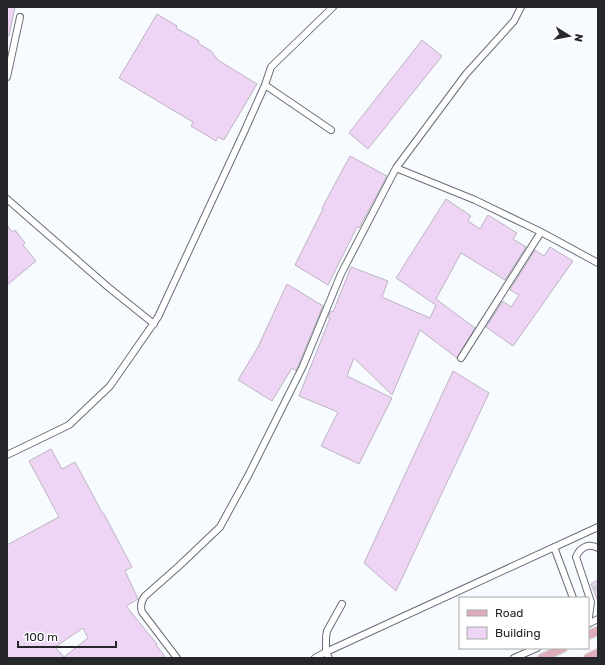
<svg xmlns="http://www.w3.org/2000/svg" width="605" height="665" viewBox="0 0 605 665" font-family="Rubik,sans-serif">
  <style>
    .building { fill: #eed5f5; stroke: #bcb5bf; fill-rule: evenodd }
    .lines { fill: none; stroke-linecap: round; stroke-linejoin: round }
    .minor-tunnel { stroke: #cdd0d4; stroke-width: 6; stroke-dasharray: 6 3; stroke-linecap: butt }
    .minor-casing { stroke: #686e77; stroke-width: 8 }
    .major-casing { stroke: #d3d4d5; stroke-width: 10 }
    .minor { stroke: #fff; stroke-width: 6 }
    .major { stroke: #dfacb9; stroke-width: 8 }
  </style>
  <rect width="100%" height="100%" fill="#f7fafe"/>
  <path class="building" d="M7 7H15L9 36H7Z
    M157 14 177 26 176 28 199 41 198 43 211 51 218 60 257 84 224 140 218 137 216 141 191 126 193 122 119 78Z
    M422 40 442 56 368 149 349 133Z
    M350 156 387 176 359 228 357 227 328 285 295 265 323 209 322 208Z
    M446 199 471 216 468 221 480 229 488 215 517 233 513 239 526 247 505 280 461 253 436 299 475 328 457 358 420 330 392 395 354 358 347 376 392 398 359 464 321 446 338 412 299 396 330 318 328 317 331 311 333 312 351 267 388 281 382 297 430 318 436 305 396 278Z
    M7 225 12 232 15 230 25 243 23 245 36 261 7 285Z
    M550 247 573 261 513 346 486 327 503 301 511 307 519 295 510 290 535 250 544 256Z
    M287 284 323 306 296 371 292 368 272 401 238 380 258 347Z
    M453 371 489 393 396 591 364 563Z
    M51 449 62 469 75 462 103 514H104L132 567 125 571 138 599 126 606 157 644 156 645 166 658H7V545L59 517 29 461ZM83 628 88 638 64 657 55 647Z
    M598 580V601L591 584Z"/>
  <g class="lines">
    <path class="minor-tunnel" d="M593 589 598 587"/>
    <defs>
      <path id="minor" d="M7 77 20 17
        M265 85 331 130
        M396 168 475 200 541 232 598 263
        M7 199 108 287 154 324
        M461 358 541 232
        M7 455 69 425 110 386 158 317 244 132 265 85 271 67 333 7
        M554 547 573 598
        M588 624 591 602 576 557C580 547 589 543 598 548
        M588 624 598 619
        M177 658 142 612C140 606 141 601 145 596L179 566 220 527 249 474 303 366 341 274 396 168 466 74 514 21 521 7
        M315 658 326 652V637L327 631 342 604
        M329 658 326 652 598 527
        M514 658 537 648"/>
      <path id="major" d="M588 635 598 631
        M542 658 563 648
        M588 658 598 653"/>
    </defs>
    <use href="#minor" class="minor-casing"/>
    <use href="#major" class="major-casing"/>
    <use href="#minor" class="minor"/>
    <use href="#major" class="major"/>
  </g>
  <rect width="605" height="665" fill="none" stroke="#25272b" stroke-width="16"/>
  <rect x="459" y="597" width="130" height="52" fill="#ffffff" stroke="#a8a9aa"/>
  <rect x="467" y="610" width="20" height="6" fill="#dfacb9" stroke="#a8a9aa"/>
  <text x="495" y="617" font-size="12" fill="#25272b">Road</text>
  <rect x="467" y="627" width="20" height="12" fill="#eed5f5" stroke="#a8a9aa"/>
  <text x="495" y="637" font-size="12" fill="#25272b">Building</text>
  <g transform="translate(569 36) rotate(101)" stroke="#ffffff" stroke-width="3" paint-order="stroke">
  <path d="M0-3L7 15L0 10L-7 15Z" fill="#25272b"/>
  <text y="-6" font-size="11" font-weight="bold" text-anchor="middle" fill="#25272b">N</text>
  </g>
  <path d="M18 641v6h98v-6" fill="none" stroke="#25272b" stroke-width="2"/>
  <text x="24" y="641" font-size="12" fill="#25272b" stroke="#ffffff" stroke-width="3" paint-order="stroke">100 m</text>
</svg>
